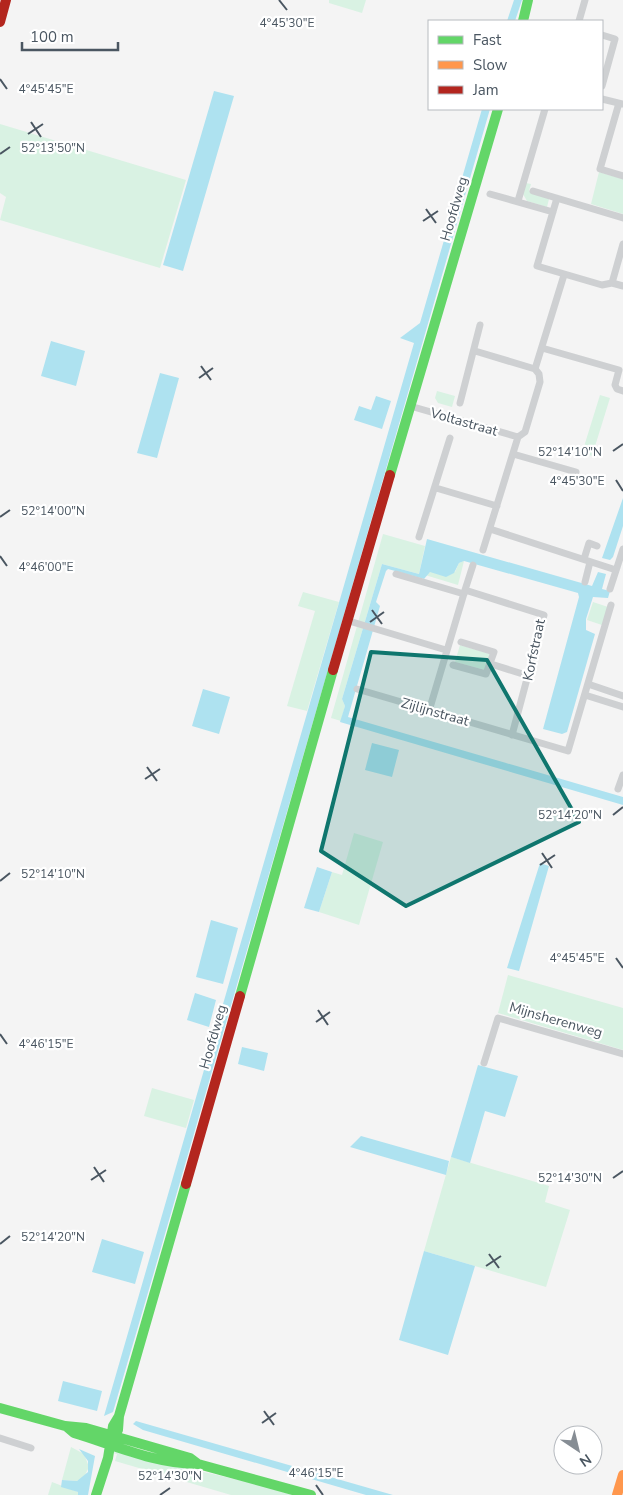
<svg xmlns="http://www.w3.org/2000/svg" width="623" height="1495" viewBox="0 0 623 1495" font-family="'Nunito Sans',sans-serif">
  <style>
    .green { fill: #d9f2e3 }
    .water { fill: #aee2f0 }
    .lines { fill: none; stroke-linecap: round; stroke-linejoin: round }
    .street { stroke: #ced0d2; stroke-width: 7 }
    .fast { stroke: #63d668; stroke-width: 10 }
    .slow { stroke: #ff974d; stroke-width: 10 }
    .jam { stroke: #b3261e; stroke-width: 10 }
    .marked { fill: #0f766e; fill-opacity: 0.2; stroke: #0f766e; stroke-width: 4; stroke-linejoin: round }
    .ticks { fill: none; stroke: #4a5661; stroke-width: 2 }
    .labels { text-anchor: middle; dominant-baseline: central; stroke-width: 4.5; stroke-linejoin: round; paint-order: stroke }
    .street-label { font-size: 14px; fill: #4a5661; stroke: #fff }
    .ticks-label { font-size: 12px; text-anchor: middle; fill: #4a5661; stroke: #fff; stroke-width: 4.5; stroke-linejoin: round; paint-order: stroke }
  </style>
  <rect width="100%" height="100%" fill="#f4f4f4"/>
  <path class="green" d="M329 0H366L362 13 329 3Z
    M0 124 186 180 160 268 0 220 6 197 0 193Z
    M599 172 623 179V214L591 204Z
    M526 183 531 184 529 191 549 199 547 207 527 201 523 194Z
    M437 391 455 396 452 407 438 403 435 398Z
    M600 395 610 398 592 456 582 453Z
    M383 534 425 546 419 574 382 564 342 699 345 706 341 721 331 718Z
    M464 561 458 585 425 575 430 572H455L459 563Z
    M303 592 339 602 307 711 287 706 315 611 298 606Z
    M593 602 608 607 602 625 587 620Z
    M460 645 490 654 485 670 455 662Z
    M354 833 383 842 359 925 319 912 332 872 342 875Z
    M508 975 623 1008V1050L498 1013Z
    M152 1088 194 1100 186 1128 144 1116Z
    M451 1157 549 1186 545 1202 570 1210 546 1287 424 1251Z
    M71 1447 84 1454 89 1467 84 1477 77 1481 62 1480Z
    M114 1450C175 1467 237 1478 298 1495H231L115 1461 117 1454 112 1453Z
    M52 1482 78 1492V1495H48Z"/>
  <path class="water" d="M514 0H522L515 21H507Z
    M214 91 234 96 183 271 163 265Z
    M482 109H490L152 1279 113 1412 104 1416 414 343 400 338 420 323Z
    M51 341 85 351 76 386 41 376Z
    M160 373 179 378 157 458 137 453Z
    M376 396 391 401 382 429 354 420 359 406 371 410Z
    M623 498V526L613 557 610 560 602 558Z
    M427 539 592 586 598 572 606 574 602 589 610 591 608 598 593 597 586 619V630L595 634 567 732 562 734 543 729 579 597 578 593 464 561 459 563 454 573 446 577 430 572 424 579 388 569 386 571 376 602 380 606 348 717 623 797V805L340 722 345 706 342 699 382 564 419 574Z
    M203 689 230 697 219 734 192 726Z
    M372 743 399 750 392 777 365 770Z
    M540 863 549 866 519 971 507 968Z
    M317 867 332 872 319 912 304 908Z
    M211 920 238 928 223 984 196 977Z
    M195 993 216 1000 209 1027 187 1020Z
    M242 1047 268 1053 264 1071 238 1064Z
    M478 1065 518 1076 505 1117 485 1111 470 1163 451 1157Z
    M361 1136 449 1161 446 1175 350 1147Z
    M102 1239 144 1252 135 1284 92 1272Z
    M424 1251 475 1266 448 1355 399 1340Z
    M63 1381 102 1391 97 1411 58 1401Z
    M136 1421 393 1495H366L143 1430 133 1424Z
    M79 1449 95 1456 88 1495H78V1492L61 1487 62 1480 77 1481 88 1472V1461Z"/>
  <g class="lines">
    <path class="street" d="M579 21 585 0
      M602 35 615 39 602 86
      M602 99 623 104
      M619 103 600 169 623 176
      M533 191 623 218
      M490 194 553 212
      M557 198 537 266 602 285 612 283 623 286
      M518 201 545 109
      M612 283 623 244
      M542 348 619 370 615 385 617 389 623 391
      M475 351 535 369
      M460 403 480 325
      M410 406 518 437
      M513 454 576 472
      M436 488 497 506
      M490 529 616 570
      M419 537 450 438
      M483 550 518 437 525 432 540 382 539 374 535 369 564 275
      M584 559 589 543 597 546
      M473 565 465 590 544 615 512 735
      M396 574 464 594
      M585 582 590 562
      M610 589 623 549
      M349 621 446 650
      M491 664 529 676
      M453 665 486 674 494 652 461 642
      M588 684 623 696
      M357 689 568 751 611 605
      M585 695 623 707
      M429 711 465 590
      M618 789 623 775
      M484 1063 498 1018 623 1054
      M0 1438 31 1448"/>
    <path class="fast" d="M523 21 528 0
      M390 475 498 109
      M240 996 333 670
      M0 1408 65 1426 86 1428 190 1458 198 1464 311 1495
      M67 1427 74 1433C114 1445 155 1464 198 1464
      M111 1443 118 1430 119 1416 186 1184
      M96 1495 108 1458 113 1426 119 1416"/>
    <path class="slow" d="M617 1495 623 1475"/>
    <path class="jam" d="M0 22 6 0
      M333 670 390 475
      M186 1184 240 996"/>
  </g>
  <path class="marked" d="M371 652 487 660 579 822 406 906 321 851Z"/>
  <path class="ticks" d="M279 0 287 10M0 79 7 89M31 122 41 137M28 134 43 124M0 154 10 147M426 209 436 223M423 221 438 211M201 366 211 380M199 378 213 368M613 451 623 444M616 480 623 491M0 517 10 510M0 556 7 566M372 610 382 624M370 622 384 612M147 767 157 781M145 779 160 769M613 815 623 807M542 853 552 868M540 865 555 855M0 881 10 873M616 958 623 968M318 1010 328 1025M316 1022 330 1012M0 1034 7 1044M94 1167 104 1182M613 1178 623 1171M91 1180 106 1170M0 1244 10 1236M489 1254 499 1268M486 1266 501 1256M264 1411 274 1425M262 1423 276 1413M316 1485 323 1495M160 1495 170 1488"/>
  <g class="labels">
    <g class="street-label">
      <text transform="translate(454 209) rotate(-74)">Hoofdweg</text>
      <text transform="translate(464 422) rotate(16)">Voltastraat</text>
      <text transform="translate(534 650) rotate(-78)">Korfstraat</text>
      <text transform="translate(435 712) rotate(16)">Zijlijnstraat</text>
      <text transform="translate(556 1020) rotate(16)">Mijnsherenweg</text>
      <text transform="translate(213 1037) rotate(-74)">Hoofdweg</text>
    </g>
  </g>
  <g class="ticks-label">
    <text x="287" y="27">4°45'30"E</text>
    <text x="46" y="93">4°45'45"E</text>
    <text x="53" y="152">52°13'50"N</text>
    <text x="570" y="456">52°14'10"N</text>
    <text x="577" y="485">4°45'30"E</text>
    <text x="53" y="515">52°14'00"N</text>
    <text x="46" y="571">4°46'00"E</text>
    <text x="570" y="819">52°14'20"N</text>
    <text x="53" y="878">52°14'10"N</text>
    <text x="577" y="962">4°45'45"E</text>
    <text x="46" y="1048">4°46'15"E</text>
    <text x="570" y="1182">52°14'30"N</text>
    <text x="53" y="1241">52°14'20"N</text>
    <text x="316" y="1477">4°46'15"E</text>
    <text x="170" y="1480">52°14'30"N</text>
  </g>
  <rect x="428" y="20" width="175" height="90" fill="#ffffff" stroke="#b7bbc0"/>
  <rect x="438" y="36" width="25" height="8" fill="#63d668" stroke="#b7bbc0"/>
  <text x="473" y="45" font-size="15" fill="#4a5661">Fast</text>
  <rect x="438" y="61" width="25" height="8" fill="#ff974d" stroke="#b7bbc0"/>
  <text x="473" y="70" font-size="15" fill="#4a5661">Slow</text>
  <rect x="438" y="86" width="25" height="8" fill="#b3261e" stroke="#b7bbc0"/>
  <text x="473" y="95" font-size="15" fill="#4a5661">Jam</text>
  <g transform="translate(578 1450) rotate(145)"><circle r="24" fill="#ffffff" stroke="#b7bbc0"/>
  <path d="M0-4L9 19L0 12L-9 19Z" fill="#868d94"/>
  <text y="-8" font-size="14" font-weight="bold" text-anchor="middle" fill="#4a5661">N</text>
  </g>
  <path d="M22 42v8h96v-8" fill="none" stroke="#4a5661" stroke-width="2.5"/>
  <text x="30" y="42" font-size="15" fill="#4a5661" stroke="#ffffff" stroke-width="4" paint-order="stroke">100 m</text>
</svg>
